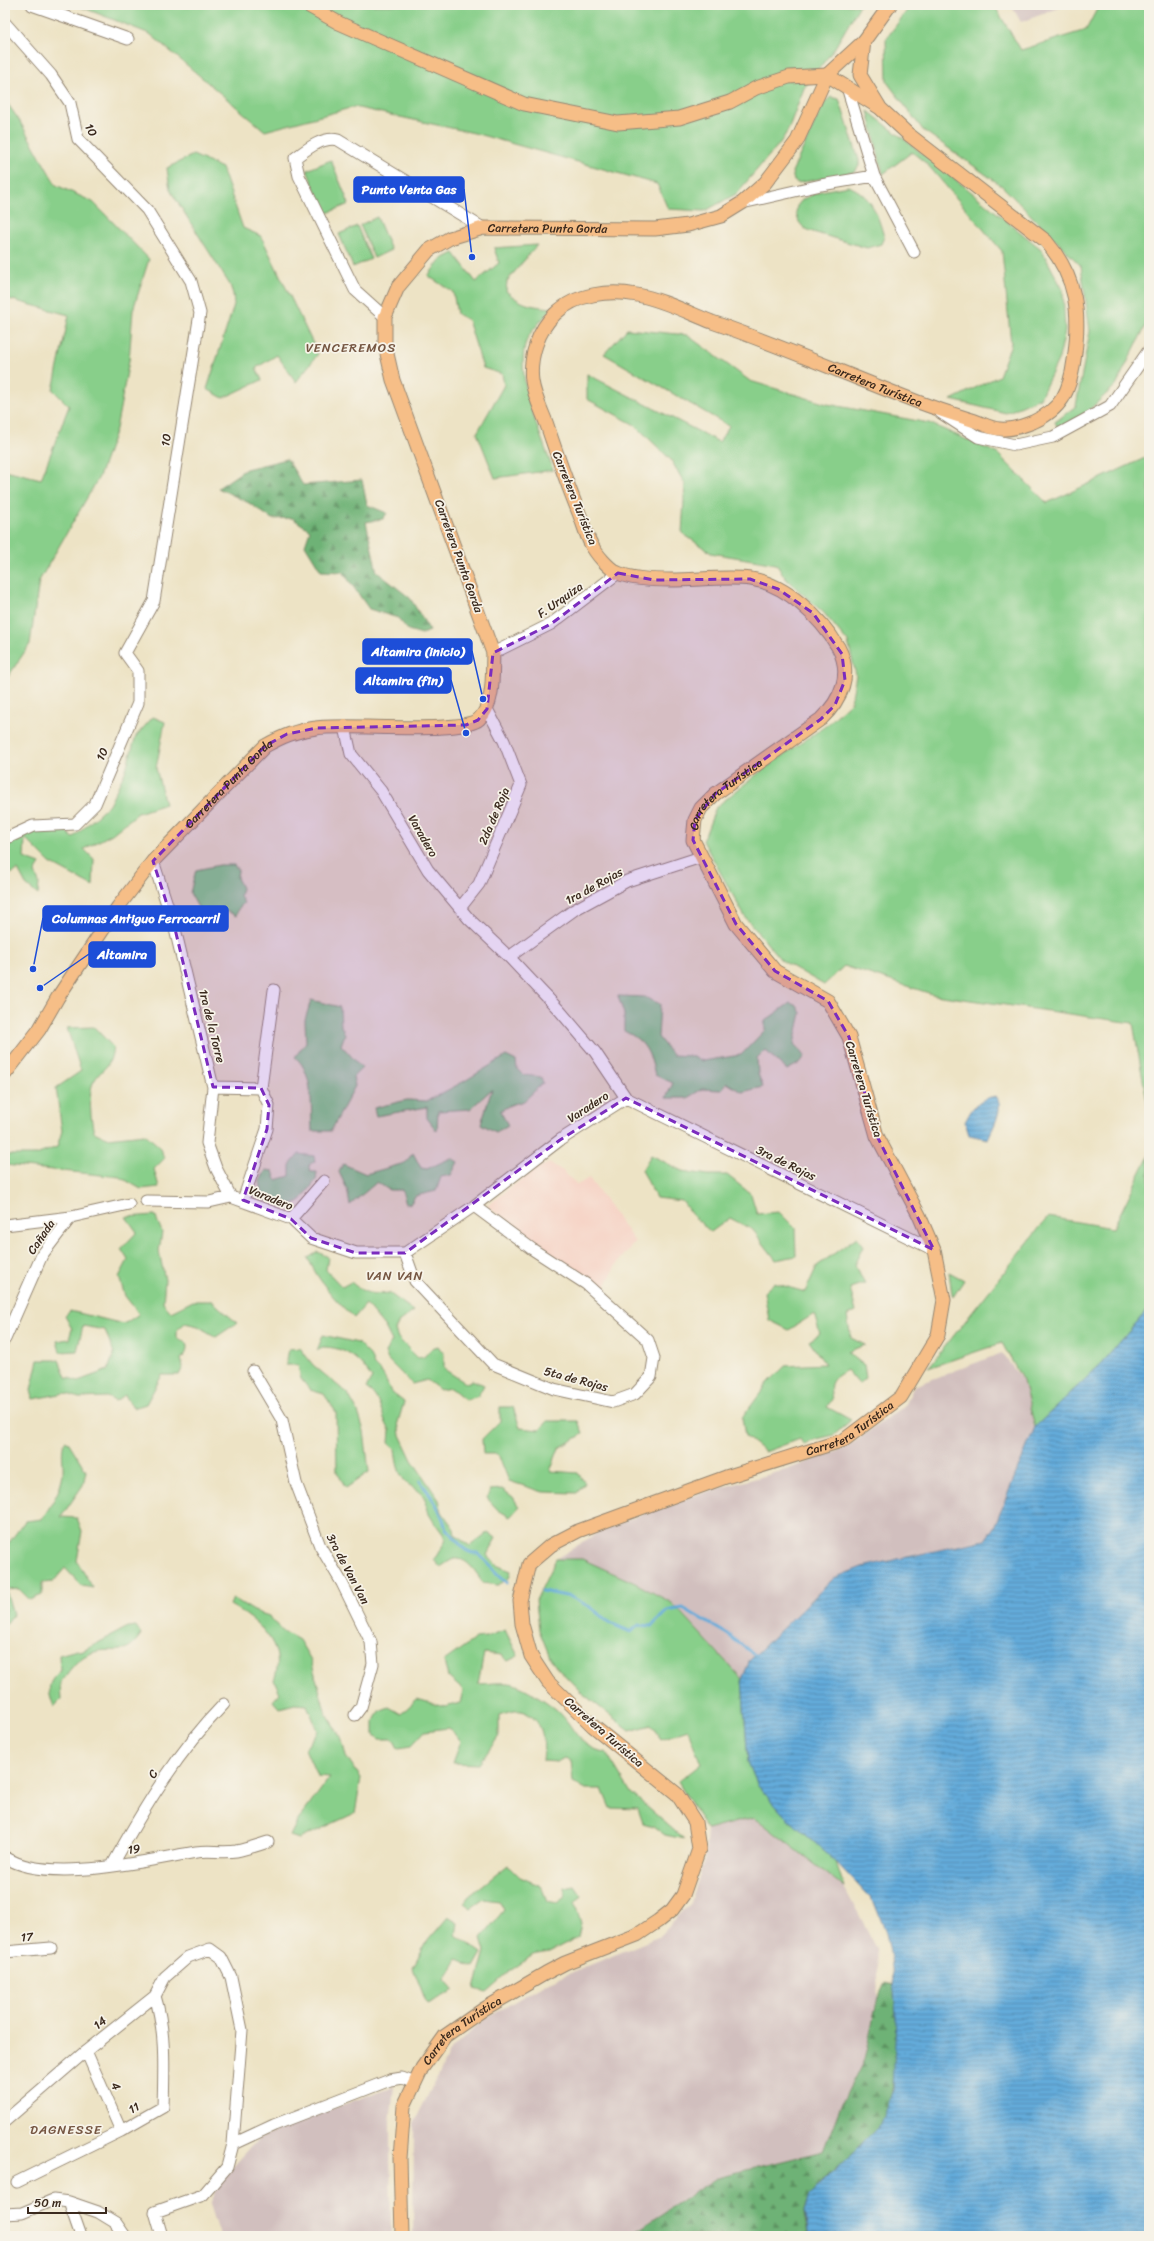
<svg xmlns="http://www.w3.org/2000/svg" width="1154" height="2241" viewBox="0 0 1154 2241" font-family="Sriracha,sans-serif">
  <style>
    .built { fill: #f6d2c4 }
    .industrial { fill: #d1bfbe }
    .green { fill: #88cf8a; stroke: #627c54 }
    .forest { fill: url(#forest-firs); stroke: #546e4a }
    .water { fill: url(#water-rules); stroke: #4f6a7c }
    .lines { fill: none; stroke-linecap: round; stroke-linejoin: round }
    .stream { stroke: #63abda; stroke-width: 3 }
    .minor-casing { stroke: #948672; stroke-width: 13 }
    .major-casing { stroke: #948672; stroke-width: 15 }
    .minor { stroke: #fff; stroke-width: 11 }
    .major { stroke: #f6be87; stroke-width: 13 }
    .marked { fill: #7b2cbf; fill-opacity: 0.2; stroke: #7b2cbf; stroke-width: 3; stroke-dasharray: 8 5; stroke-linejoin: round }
    .labels { text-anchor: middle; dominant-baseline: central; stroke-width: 3.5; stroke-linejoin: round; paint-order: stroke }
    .street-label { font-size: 12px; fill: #3b2a1e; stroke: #f7f3e8 }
    .neighbourhood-label { font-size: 13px; letter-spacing: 1px; fill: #765743; stroke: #f7f3e8 }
    .leader { fill: none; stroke: #1d4ed8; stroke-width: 1.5 }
    .callout-dot { fill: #1d4ed8; stroke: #f7f3e8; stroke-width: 1.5 }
    .callout { fill: #1d4ed8; stroke: #1d4ed8; stroke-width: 1.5 }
    .callout-label { font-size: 13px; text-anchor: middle; font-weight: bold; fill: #fff }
  </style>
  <defs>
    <pattern id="forest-firs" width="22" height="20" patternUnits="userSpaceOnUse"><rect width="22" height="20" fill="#6eb276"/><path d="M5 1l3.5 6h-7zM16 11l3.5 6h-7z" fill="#5c9160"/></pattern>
    <pattern id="water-rules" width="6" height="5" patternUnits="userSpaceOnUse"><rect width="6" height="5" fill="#63abda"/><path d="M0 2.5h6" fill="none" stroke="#538bb0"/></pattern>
  </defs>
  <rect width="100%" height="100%" fill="#f7f3e8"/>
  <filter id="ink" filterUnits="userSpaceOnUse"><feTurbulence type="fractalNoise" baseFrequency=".025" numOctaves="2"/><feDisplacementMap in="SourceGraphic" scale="8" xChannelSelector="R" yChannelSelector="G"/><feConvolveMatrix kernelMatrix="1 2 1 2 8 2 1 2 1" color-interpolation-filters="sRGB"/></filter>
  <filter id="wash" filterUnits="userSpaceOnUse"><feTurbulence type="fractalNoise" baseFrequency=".012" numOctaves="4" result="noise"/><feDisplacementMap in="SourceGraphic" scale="16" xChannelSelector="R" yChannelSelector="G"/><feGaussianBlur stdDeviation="0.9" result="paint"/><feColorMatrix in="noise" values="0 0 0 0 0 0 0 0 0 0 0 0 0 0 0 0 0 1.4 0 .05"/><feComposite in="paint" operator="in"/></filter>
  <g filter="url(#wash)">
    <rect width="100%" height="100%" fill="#ede3c5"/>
    <path class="built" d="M550 1163 563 1171 577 1185 589 1178 635 1242 616 1265 602 1293 487 1206 535 1169Z"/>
    <path class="industrial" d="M1011 5H1067L1021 22Z
      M1002 1353 1023 1381 1035 1427 994 1527 985 1540 863 1567 834 1578 750 1660 742 1679 672 1603 556 1559 602 1530 677 1500 789 1469 850 1445 906 1404 914 1386Z
      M754 1817 844 1887 876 1948 878 1998 864 2059 842 2103 823 2151 718 2177 628 2236H413L414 2123 450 2051 482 2021 544 1984 658 1937 691 1903 705 1857 707 1830Z
      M394 2086 390 2123 391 2236H220L210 2204 221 2180 259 2138 290 2124Z"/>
    <path class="green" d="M76 5H860L834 49 804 88 788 130 780 143 736 194 705 211 668 209 657 184 474 133 354 107 265 131 150 34Z
      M911 5H994L1021 50 1086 30 1097 9 1106 5H1149V319L1116 385 1088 411 1059 430 1055 422 1076 406 1090 331 1081 266 1002 186 923 130 887 82 886 39Z
      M831 97 839 99 859 160V166L854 172 798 183 794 181 792 172 824 103Z
      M5 100 19 120 56 185 93 202 149 259 133 310 129 361 116 429 99 477 39 581 30 644 5 681V470L41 479 69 406 53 390 69 315 5 298Z
      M868 111 964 186 1041 249 1063 290 1065 331 1059 358 1040 398 1006 413 951 400 999 376 1011 344 1002 251 927 164 912 152 883 174Z
      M193 155 222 168 243 228 261 236 318 354 296 382 277 355 256 368 262 380 223 398 207 389 234 305 233 294 230 285 170 190 167 168Z
      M331 160 349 204 325 214 307 170Z
      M848 186C871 194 878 215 884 237L881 244 867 248 813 232 804 228 799 222 796 213 797 206 803 199 821 191Z
      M377 217 391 250 374 258 360 225Z
      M357 226 371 259 353 267 339 234Z
      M537 245 507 281 506 291C522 305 530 306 552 308 545 317 527 334 525 345 516 383 541 434 553 470L495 478 477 433 504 385 502 374 483 368 468 320 457 314 453 292 428 276 440 260 454 253 476 282 499 263 494 248Z
      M627 329 687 335 750 381 827 404 929 423 997 453 1047 503 1147 457 1149 460V1114L1133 1023 935 995 844 966 824 985 781 960 745 917 703 841 716 807 765 768 827 725 851 702 856 675 848 642 824 613 787 580 776 564 711 553 682 533 685 484 671 460 635 425 587 399V374L719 442 729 426 604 354Z
      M153 717 165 722 156 768 165 804 138 813 112 834 84 849 94 859 93 886 50 863 25 838 24 858 40 864 35 872 39 883 38 895 26 885 18 870 5 877V844L21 833 65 830 73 838 109 805 125 772 136 736Z
      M220 865H234L238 870 237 878 242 888 240 896 244 903 238 909 236 916 229 912 199 909 190 893 196 870Z
      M618 996 645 997 660 1004 658 1037 672 1055 690 1056 703 1061 741 1055 765 1030V1021L790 1003 797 1006 801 1013 794 1044 805 1056 800 1063 787 1070 765 1050 757 1058 758 1074 763 1087 742 1092 727 1083 721 1090 702 1089 687 1098H666L673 1083 655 1075C650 1053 646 1041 624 1031V1014Z
      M311 1000 340 1007 341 1026 345 1034 341 1045 362 1068 353 1077 355 1086 331 1131H312C311 1109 314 1072 295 1057L306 1042 305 1020Z
      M94 1027 113 1047C110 1071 103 1065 93 1083 88 1092 91 1122 94 1132L107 1138 145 1134 161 1148 164 1159 154 1169 159 1187 141 1189 120 1177 5 1165V1155H36L57 1147 62 1131 56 1088 81 1071 67 1028Z
      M506 1056 516 1061 517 1069 523 1075 541 1077 543 1083 524 1101 510 1105 500 1111 508 1125 496 1132 481 1124 492 1089 470 1109 438 1111 437 1131 427 1118V1107L376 1116 374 1108 407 1100 427 1101 463 1082Z
      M413 1153 421 1168 427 1169 451 1158 458 1162 451 1175 441 1177 436 1191 415 1196 411 1203 406 1204 402 1190H389L377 1182 350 1205 347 1189 339 1172 343 1164 366 1174 405 1163Z
      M299 1154 314 1156 315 1161 309 1165 311 1172H317L316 1180 299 1203 283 1205 263 1199 260 1181 266 1170 273 1171 276 1180 290 1176V1165Z
      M651 1155 682 1171 708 1175H727L751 1194 757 1214 779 1212 795 1228 796 1256 776 1260 753 1230 730 1218 711 1232 692 1215 682 1201 656 1198 642 1170Z
      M1149 1155V1308L1102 1363 1035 1427 1023 1381 1002 1343 928 1368 1048 1217 1113 1228Z
      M155 1215 162 1232 159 1251 165 1280 163 1303 171 1312 193 1301H212L237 1323 216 1337 198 1326 185 1323 177 1330V1338L186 1342C188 1349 187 1354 181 1359L183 1367 179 1375H162L146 1404 133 1408 125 1395 115 1401 107 1397 79 1398 65 1393 33 1399 31 1390 38 1360H59L66 1377 78 1381 108 1370 114 1353 105 1330 83 1326 77 1351 60 1352 57 1341 69 1339 72 1329 65 1316 70 1311 124 1324 139 1314 125 1296 119 1277 128 1260 121 1249 137 1232 126 1217Z
      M857 1237 863 1247 854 1265 865 1283 850 1288 856 1312 847 1316 851 1338 865 1345 847 1352 864 1365 866 1378 859 1384 847 1370C832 1379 828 1381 832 1399L827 1407 851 1420 834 1435 817 1439 804 1445 800 1439 765 1452 745 1436 742 1418 768 1383 785 1366 825 1364 809 1341 820 1334 814 1314 789 1330 769 1320 764 1292 774 1283 805 1292 817 1266Z
      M318 1252 328 1257 326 1270 342 1287 351 1282C365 1294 371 1295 389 1293L414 1311 399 1322 395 1330 398 1338 418 1358 424 1357 432 1348 438 1346 444 1354V1369L467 1384 472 1380 484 1385 478 1396 466 1400 451 1388 440 1390 427 1380 412 1384 388 1360 385 1352 392 1341 385 1327 366 1304 354 1318C336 1301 318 1281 308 1258Z
      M949 1272 964 1280 953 1297 952 1295Z
      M323 1335 358 1343 370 1355 374 1365 383 1374 391 1392 404 1402 398 1422 400 1435 412 1460 439 1500 442 1512 454 1529 455 1535 470 1546 488 1532 496 1538 487 1555 496 1565 511 1571 509 1578 498 1585 483 1583C477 1574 468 1557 454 1559 450 1560 444 1565 440 1567L434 1560 446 1540C442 1530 434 1524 429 1514 427 1509 427 1501 424 1497 418 1490 413 1488 407 1483 398 1475 396 1460 395 1448L389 1443 390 1430C380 1416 383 1399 366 1388L372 1378C359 1359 346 1347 322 1347L317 1351Z
      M300 1348 313 1365 348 1394 358 1412 364 1431 369 1472 346 1488 337 1472 336 1412 324 1394 310 1390 301 1379 298 1365H286L289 1349Z
      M500 1407H513L520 1428 540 1430 547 1421H578L583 1434 559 1448 550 1471 578 1473 585 1483 577 1493 543 1492 509 1481 498 1454H483L482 1439 500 1421Z
      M65 1441 69 1443 86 1471 83 1485 61 1517 77 1518 82 1531 77 1561 93 1588 82 1586 65 1568 53 1582 42 1583V1595L30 1600 19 1589 6 1590 13 1615 5 1625V1560L8 1544 25 1521 42 1519C51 1505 62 1489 63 1473 64 1462 60 1451 65 1441Z
      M502 1489 513 1497 519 1507 510 1517 498 1510 487 1498 490 1490Z
      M556 1559H582L635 1583 672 1603 742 1679 748 1762 758 1786 784 1815 836 1862 844 1887 754 1817 707 1830 678 1782 701 1764 688 1730 661 1739 651 1725 630 1731 582 1693 552 1662 539 1630 536 1600Z
      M233 1598 254 1611 269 1616 272 1621 285 1632 299 1640 311 1660 326 1714 341 1737 346 1756 361 1778 355 1813 299 1839 290 1836 297 1822 330 1777 317 1776 305 1749 318 1731 307 1705 295 1704 279 1708 273 1701 280 1693 274 1680C288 1645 257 1620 230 1605Z
      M136 1626 141 1634C124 1661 111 1644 89 1654 76 1659 68 1673 60 1683L61 1700 54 1707C48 1690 46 1684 60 1671L59 1655 77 1650 81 1652 128 1627Z
      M505 1630 518 1656 508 1661 501 1655 484 1653 478 1684C488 1684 498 1682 508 1683 520 1683 551 1704 559 1712 576 1729 578 1748 606 1752L631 1793 684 1839 665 1835 653 1826 643 1823 638 1809 610 1808 602 1789H586L573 1782 571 1760 564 1758 557 1762 543 1761C545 1741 544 1718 521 1711 515 1710 505 1713 499 1715V1736L479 1764 453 1763 461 1741 448 1728 425 1731 411 1746 398 1748 393 1739H379L374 1735V1721L379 1711 389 1707 401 1714 417 1699 445 1707 460 1703 463 1690 448 1677 444 1661 476 1638 486 1637Z
      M508 1865 520 1877 541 1886 547 1901 557 1903 565 1897V1888L575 1886 582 1896 575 1904 581 1924 578 1937 549 1952 533 1955 510 1971 486 1992 475 1989 485 1951 481 1938 504 1910 499 1901 484 1899 471 1908 464 1903 468 1897Z
      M448 1917 458 1923 456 1935 482 1953 474 1967 457 1959 445 1980 454 1990 427 2004 413 1968 426 1943Z"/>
    <path class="forest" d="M287 459 303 485 362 480 367 505 387 513 383 519 366 522 377 572 410 598 430 631 422 634 408 630 398 618 369 609 343 572 321 571 305 545 310 530 292 518 272 519 249 503 218 488 246 469Z
      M885 1983 894 1985C897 2024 900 2092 880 2126 864 2152 806 2183 805 2212 805 2220 808 2229 810 2236H628L718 2177 823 2151 842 2103 864 2059 878 1998Z"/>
    <path class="water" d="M996 1096C1005 1108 993 1127 988 1139L969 1135 965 1122C973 1106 978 1099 996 1096Z
      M1149 1308V2236H810L805 2212 809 2196 879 2126 893 2090 896 2015 891 1957 886 1933 874 1902 836 1862 784 1815 758 1786 748 1762 742 1679 750 1660 834 1578 862 1567 985 1540 994 1527 1035 1427 1102 1363Z"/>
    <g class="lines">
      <path class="stream" d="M420 1481C432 1497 442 1511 446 1530 459 1537 460 1554 478 1553 488 1563 496 1574 507 1583
        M542 1591 571 1597 590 1607 610 1623 631 1632 639 1625 652 1626 667 1611 683 1608 727 1634 755 1655"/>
    </g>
  </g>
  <g filter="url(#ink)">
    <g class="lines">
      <defs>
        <path id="minor" d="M32 5 128 39
          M5 23 51 75 70 103 78 139 147 210 191 281 200 313 154 601 125 653 138 671V703L95 804 75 824 33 826 5 839
          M847 87 874 176 914 252
          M742 203 821 185 874 176
          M385 317 355 290 299 176 295 158C307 149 323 136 338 140L483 228
          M941 413 978 437 1015 445 1053 437 1110 406 1149 350
          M493 653 551 624 618 573
          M345 727 351 754 381 791 428 870 469 919 509 957 560 1011 595 1052 626 1098 934 1250
          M153 861 175 929 213 1087 207 1143 216 1168 231 1197
          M460 908 479 884 521 785 504 741 487 709
          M509 957 574 910 627 881 701 857
          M213 1087 261 1088
          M243 1200 267 1129 269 1105 261 1088 274 990
          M146 1201 209 1202 231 1197 291 1219 311 1238 356 1253H405L474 1206 560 1140 626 1098
          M291 1219 324 1181
          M5 1225 71 1217 129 1204
          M405 1253 415 1281 493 1364 554 1389 613 1402 635 1394 651 1377 654 1358 648 1340 586 1284 532 1249 474 1206
          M5 1339 42 1255 71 1217
          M253 1371 282 1420 296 1483 320 1546 342 1583 371 1642 373 1664 361 1707 355 1715
          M5 1857C47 1885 148 1860 196 1852 209 1850 223 1853 236 1851 247 1849 258 1845 268 1842
          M112 1866C143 1809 179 1750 224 1704
          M5 1952 51 1948
          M86 2051 121 2131
          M5 2121 86 2051 155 1996 165 1977 188 1957 210 1949 221 1957 231 1977 242 2030 233 2144
          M17 2182 121 2131 163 2107C164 2069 166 2032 155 1996
          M69 2202 81 2236
          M5 2214 22 2213 53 2200 69 2202 98 2212 116 2223 125 2236
          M162 2236 155 2212 203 2195 227 2167 233 2144 274 2125 390 2080 402 2078 415 2083"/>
        <g id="major">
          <path d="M307 5 339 23 524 104 618 123 679 118 730 102 756 88 789 77 827 75"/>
          <path d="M864 41 860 75 879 106"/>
          <path id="s1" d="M5 1074 39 1030 58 997 118 907 153 861 265 746C283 736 295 731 316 728 346 723 462 735 479 719 495 704 492 673 493 653L393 380 385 345V317L398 287 429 250 450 238 483 228 655 229 688 225 721 216 742 203 765 183 797 141 827 75 864 41 890 5"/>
          <path id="s2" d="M402 2236 400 2158 404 2106 422 2068 445 2036 484 2009 546 1973 565 1963 637 1935 658 1921 672 1910 683 1895 699 1849 695 1822 677 1794 593 1726 548 1682 531 1656 522 1624 520 1601 529 1564 551 1545 578 1531 726 1477 844 1440 901 1397 938 1335 944 1300 934 1250 919 1215 877 1136 849 1037 828 1001 775 971 736 924 693 840 695 820 701 808 715 794 821 719C841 700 853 674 838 647 821 618 786 584 751 579 726 576 697 580 671 580 657 580 631 579 618 573 609 569 596 554 591 544 586 535 583 523 579 513 567 484 557 455 547 425 542 411 534 396 532 381 529 358 538 330 555 314 576 293 610 290 637 295 661 299 689 313 712 322 782 346 849 376 918 402 937 409 956 415 975 421 983 424 992 429 1000 429 1011 430 1023 426 1033 422 1062 409 1070 391 1074 360 1081 313 1077 278 1046 241L908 134 880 108 827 75"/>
        </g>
      </defs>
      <use href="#minor" class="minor-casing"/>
      <use href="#major" class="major-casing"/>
      <use href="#minor" class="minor"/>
      <use href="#major" class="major"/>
    </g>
  </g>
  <path class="marked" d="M618 573 654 580 750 579 778 589 813 613 842 654 845 680 835 705 821 719 715 794 695 820 693 840 736 924 775 971 828 1001 849 1037 877 1136 934 1250 626 1098 560 1140 405 1253H356L311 1238 291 1219 243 1200 267 1129 269 1105 261 1088 213 1087 175 929 153 861 265 746 287 734 317 728 466 725 478 720 487 709 493 653 551 624Z"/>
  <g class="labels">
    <g class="street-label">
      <text transform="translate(91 130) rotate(62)">10</text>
      <text stroke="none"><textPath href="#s1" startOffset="1267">Carretera Punta Gorda</textPath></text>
      <text stroke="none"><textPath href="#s2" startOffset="3096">Carretera Turística</textPath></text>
      <text transform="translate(166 440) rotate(-81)">10</text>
      <text transform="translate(575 498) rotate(68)">Carretera Turística</text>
      <text transform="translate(459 556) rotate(70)">Carretera Punta Gorda</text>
      <text transform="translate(560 600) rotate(-35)">F. Urquiza</text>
      <text transform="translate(102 754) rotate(-67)">10</text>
      <text stroke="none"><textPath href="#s1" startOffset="368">Carretera Punta Gorda</textPath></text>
      <text stroke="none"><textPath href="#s2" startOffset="2016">Carretera Turística</textPath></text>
      <text transform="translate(494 816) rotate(-67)">2da de Roja</text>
      <text transform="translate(423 836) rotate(60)">Varadero</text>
      <text transform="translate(594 886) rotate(-29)">1ra de Rojas</text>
      <text transform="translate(212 1026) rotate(76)">1ra de la Torre</text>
      <text transform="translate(864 1089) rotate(73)">Carretera Turística</text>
      <text transform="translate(588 1107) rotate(-33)">Varadero</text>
      <text transform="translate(786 1163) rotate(26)">3ra de Rojas</text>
      <text transform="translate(271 1198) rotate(22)">Varadero</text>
      <text transform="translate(41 1237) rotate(-56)">Cañada</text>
      <text transform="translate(576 1379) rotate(15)">5ta de Rojas</text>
      <text stroke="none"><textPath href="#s2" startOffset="1248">Carretera Turística</textPath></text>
      <text transform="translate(348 1569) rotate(62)">3ra de Van Van</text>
      <text transform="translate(604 1732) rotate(41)">Carretera Turística</text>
      <text transform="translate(153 1774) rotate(-57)">C</text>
      <text transform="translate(134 1849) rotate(-9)">19</text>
      <text transform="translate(27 1937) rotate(-5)">17</text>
      <text transform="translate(100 2023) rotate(-39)">14</text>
      <text stroke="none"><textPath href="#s2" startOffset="228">Carretera Turística</textPath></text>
      <text transform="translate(116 2086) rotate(66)">4</text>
      <text transform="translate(134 2108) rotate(-30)">11</text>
    </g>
    <g class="neighbourhood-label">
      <text x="351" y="347">VENCEREMOS</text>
      <text x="395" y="1275">VAN VAN</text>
      <text x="66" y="2129">DAGNESSE</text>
    </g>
  </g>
  <path class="leader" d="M472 257L464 189M483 699L472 651M466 733L451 680M33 969L43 918M40 988L89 954"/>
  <g class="callout-dot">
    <circle cx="472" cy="257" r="4"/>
    <circle cx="483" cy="699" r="4"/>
    <circle cx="466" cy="733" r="4"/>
    <circle cx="33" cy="969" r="4"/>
    <circle cx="40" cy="988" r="4"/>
  </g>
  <g class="callout">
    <rect x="354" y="177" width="110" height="25" rx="4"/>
    <rect x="363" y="639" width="109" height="25" rx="4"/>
    <rect x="356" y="668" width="95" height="25" rx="4"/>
    <rect x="43" y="906" width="185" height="25" rx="4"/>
    <rect x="89" y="942" width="66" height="25" rx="4"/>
  </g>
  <g class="callout-label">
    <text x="409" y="194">Punto Venta Gas</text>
    <text x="418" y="656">Altamira (inicio)</text>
    <text x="403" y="685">Altamira (fin)</text>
    <text x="136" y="923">Columnas Antiguo Ferrocarril</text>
    <text x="122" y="959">Altamira</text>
  </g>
  <rect width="1154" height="2241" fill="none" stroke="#f7f3e8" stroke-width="20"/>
  <path d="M28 2207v6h78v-6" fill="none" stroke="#3b2a1e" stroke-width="2"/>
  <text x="34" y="2207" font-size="12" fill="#3b2a1e" stroke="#f7f3e8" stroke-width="3" paint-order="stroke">50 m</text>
</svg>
